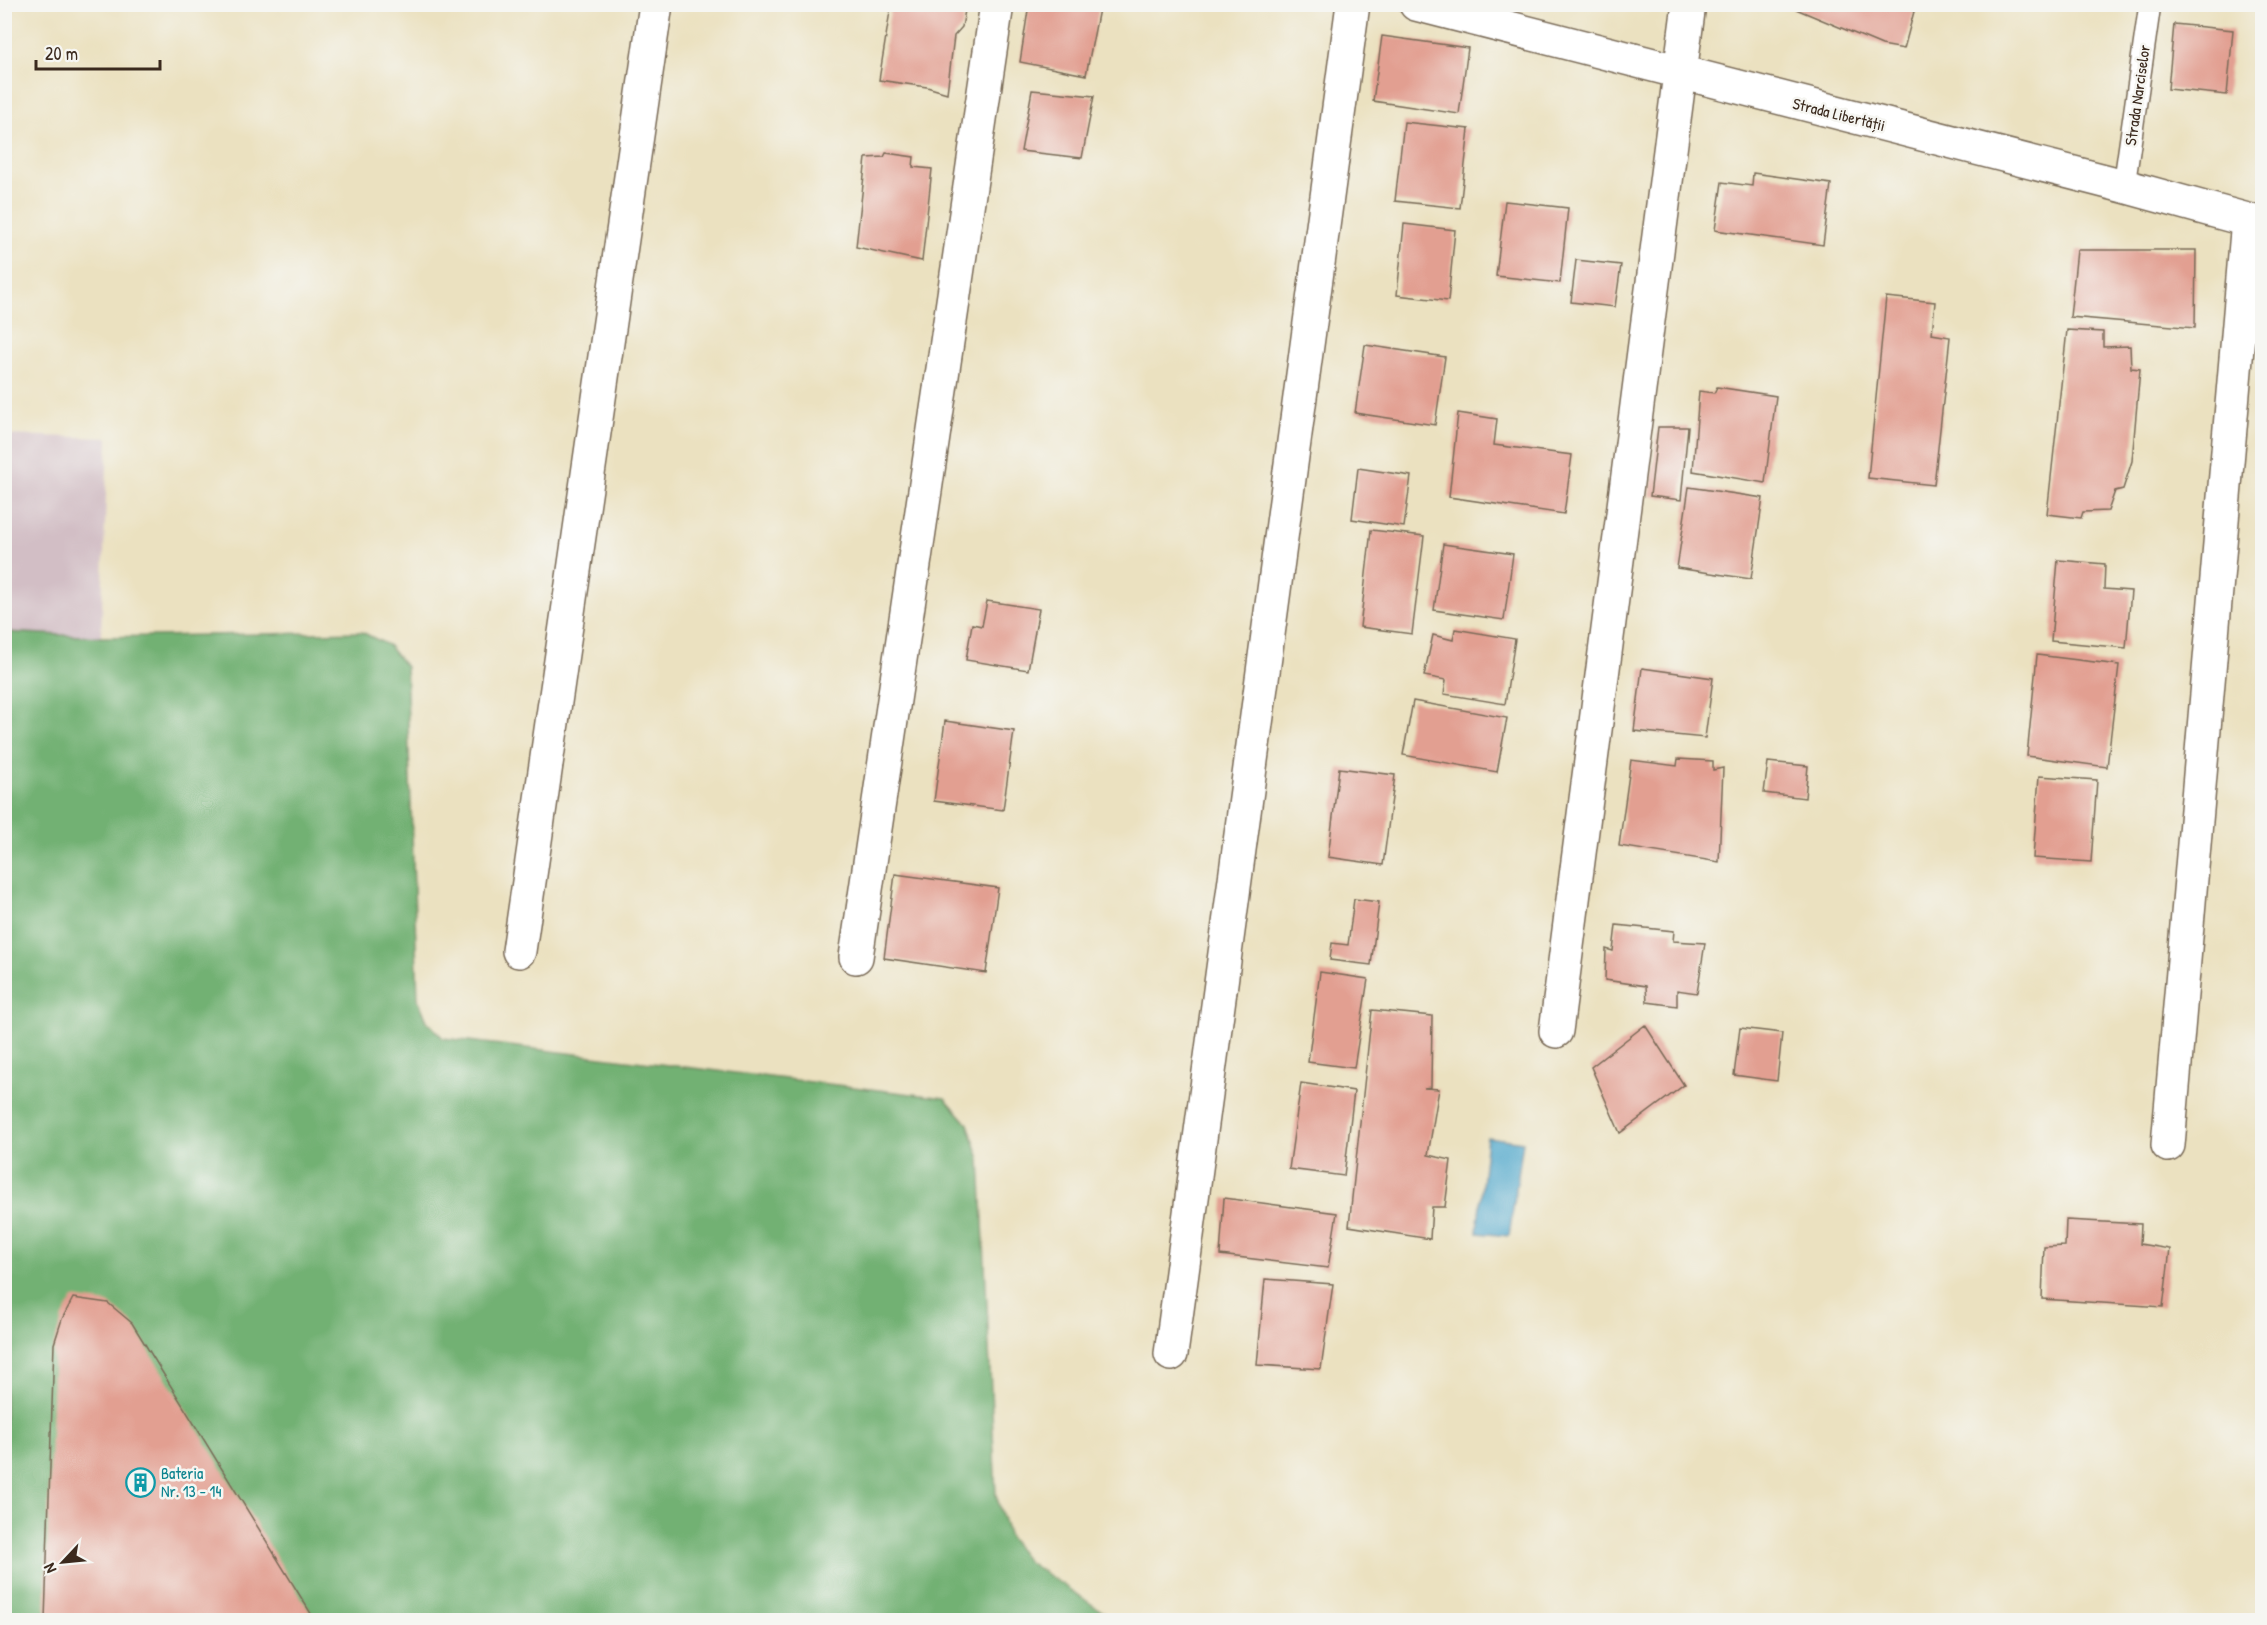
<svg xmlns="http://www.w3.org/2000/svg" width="2267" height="1625" viewBox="0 0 2267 1625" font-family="'Patrick Hand',sans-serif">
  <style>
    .industrial { fill: #d2bec5 }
    .forest { fill: #72b173; stroke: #566e48; stroke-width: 1.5 }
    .water { fill: #4da6ca; stroke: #446874; stroke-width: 1.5 }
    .building { fill: #e29f91 }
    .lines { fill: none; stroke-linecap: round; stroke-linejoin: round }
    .service-casing { stroke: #796a57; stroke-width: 24 }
    .minor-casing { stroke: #796a57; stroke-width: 36 }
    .service { stroke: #fff; stroke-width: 21 }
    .minor { stroke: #fff; stroke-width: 33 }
    .labels { text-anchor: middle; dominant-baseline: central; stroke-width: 5; stroke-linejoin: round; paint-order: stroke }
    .street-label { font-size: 16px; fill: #3b2a1e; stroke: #f6f6f2 }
    .culture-label { font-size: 16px; fill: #0d838f; stroke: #f6f6f2; text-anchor: start }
  </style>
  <rect width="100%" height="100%" fill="#f6f6f2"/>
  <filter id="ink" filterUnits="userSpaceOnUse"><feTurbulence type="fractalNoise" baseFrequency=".0167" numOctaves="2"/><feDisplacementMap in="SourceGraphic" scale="12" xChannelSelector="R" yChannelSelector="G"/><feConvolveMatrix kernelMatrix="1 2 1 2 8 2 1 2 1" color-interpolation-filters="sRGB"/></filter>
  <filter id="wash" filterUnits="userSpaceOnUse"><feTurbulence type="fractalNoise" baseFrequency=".008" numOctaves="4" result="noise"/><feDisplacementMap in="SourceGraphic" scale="24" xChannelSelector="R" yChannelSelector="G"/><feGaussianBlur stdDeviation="1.35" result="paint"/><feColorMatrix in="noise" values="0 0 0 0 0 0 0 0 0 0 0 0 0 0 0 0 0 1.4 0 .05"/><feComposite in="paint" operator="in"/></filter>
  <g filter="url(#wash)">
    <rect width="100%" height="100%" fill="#ebe1c0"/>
    <path class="industrial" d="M4 435 108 438 101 637 5 632Z"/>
    <path class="forest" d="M4 632 101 637 362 632 388 645 406 667 418 999 427 1021 443 1038 945 1098 968 1124 980 1159 996 1495 1009 1537 1027 1561 1115 1620H5Z"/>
    <path class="water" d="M1487 1137 1523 1142 1509 1236 1477 1233Z"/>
    <g id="blocks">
      <path class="building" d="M1029 4H1100L1086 75 1020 62Z
        M1784 4H1916L1904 49 1882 45Z
        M891 5H966L962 27 954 36 947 93 927 87 879 80Z
        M2174 24 2233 30 2227 95 2168 89Z
        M1382 36 1468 48 1459 114 1373 101Z
        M1032 90 1094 96 1082 158 1021 151Z
        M1404 122 1469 129 1460 208 1395 201Z
        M886 153 914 157 913 167 932 169 922 261 856 247 866 158 884 157Z
        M1753 173 1831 184 1823 245 1715 230 1722 182 1752 186Z
        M1505 201 1568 208 1560 283 1496 276Z
        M1404 224 1455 230 1448 301 1397 295Z
        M2077 250H2196L2195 328 2070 317Z
        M1576 260 1621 265 1615 307 1571 302Z
        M1886 297 1935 302 1932 334 1950 337 1934 485 1868 478Z
        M2067 330 2103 332V347L2130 346 2131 368 2140 369 2132 461 2123 489 2115 491 2108 511 2083 512 2081 518 2047 514Z
        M1365 345 1445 357 1435 425 1355 413Z
        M1717 387 1776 396 1765 483 1693 471 1699 391 1714 393Z
        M1458 413 1497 419 1494 445 1572 455 1564 514 1449 497Z
        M1658 427H1688L1681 500 1650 496Z
        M1358 468 1411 476 1404 527 1352 519Z
        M1689 487 1763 498 1751 579 1677 568Z
        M1371 530 1424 536 1412 634 1360 627Z
        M1443 544 1513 554 1504 620 1434 610Z
        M2058 560 2105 564 2104 589 2131 591 2126 648 2051 641Z
        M987 601 1039 609 1028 670 966 660 972 624 982 626Z
        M1455 629 1515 639 1505 704 1444 694 1446 680 1424 676 1433 635 1453 640Z
        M2037 655 2119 665 2107 767 2027 756Z
        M1642 668 1713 678 1705 738 1634 731Z
        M1413 701 1507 718 1497 772 1403 755Z
        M945 721 1014 731 1003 810 934 801Z
        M1678 759 1713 761V770L1723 768 1719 862 1619 846 1631 760 1677 766Z
        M1768 762 1808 766 1805 798 1764 793Z
        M1339 768 1395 775 1383 865 1328 857Z
        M2039 776 2097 780 2091 862 2033 858Z
        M895 874 998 888 986 973 884 958Z
        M1354 899 1379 902 1371 965 1330 960 1332 943 1348 945Z
        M1616 925 1674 931 1673 941 1705 943 1697 993 1677 990V1006L1647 1002 1646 986 1605 980 1606 949 1613 951Z
        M1320 972 1368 979 1354 1068 1308 1062Z
        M1372 1010 1432 1016 1431 1087 1424 1088 1439 1089 1428 1155 1451 1160 1445 1207H1432L1430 1239 1349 1226Z
        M1645 1025 1684 1085 1620 1133 1591 1067Z
        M1740 1028 1782 1033 1777 1081 1734 1075Z
        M1301 1083 1354 1091 1344 1176 1289 1169Z
        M1224 1198 1337 1213 1328 1268 1220 1255Z
        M2066 1220 2141 1224 2140 1244 2170 1249 2163 1307 2042 1299 2044 1247 2065 1246Z
        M1265 1279 1333 1284 1321 1369 1257 1365Z
        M73 1298 108 1303 132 1323 315 1620H45L54 1344 62 1319Z"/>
    </g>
  </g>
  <g filter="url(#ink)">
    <use href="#blocks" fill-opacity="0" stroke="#796a57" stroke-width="1.5"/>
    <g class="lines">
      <defs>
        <path id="service" d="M2124 186 2150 4"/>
        <path id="minor" d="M1416 4 2124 186 2262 224
          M519 951 656 4
          M856 957 997 4
          M1556 1031 1689 4
          M2168 1145 2248 220
          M1171 1354 1353 4"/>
      </defs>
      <use href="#service" class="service-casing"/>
      <use href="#minor" class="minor-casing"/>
      <use href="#service" class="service"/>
      <use href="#minor" class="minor"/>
    </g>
  </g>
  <defs>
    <symbol id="building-ring" viewBox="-11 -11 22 22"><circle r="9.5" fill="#f6f6f2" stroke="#0f9aa8" stroke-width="1.5"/><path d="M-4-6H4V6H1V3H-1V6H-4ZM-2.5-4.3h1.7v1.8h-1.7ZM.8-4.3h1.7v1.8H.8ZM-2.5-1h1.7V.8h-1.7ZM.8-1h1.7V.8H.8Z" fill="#0f9aa8"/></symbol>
  </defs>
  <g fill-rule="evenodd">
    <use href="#building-ring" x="124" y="1466" width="33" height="33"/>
  </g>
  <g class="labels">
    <g class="street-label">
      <text transform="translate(2137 95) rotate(-82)">Strada Narciselor</text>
      <text transform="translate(1839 114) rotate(14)">Strada Libertății</text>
    </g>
    <g class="culture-label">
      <text x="161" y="1473">Bateria<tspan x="161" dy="18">Nr. 13 - 14</tspan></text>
    </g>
  </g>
  <rect width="2267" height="1625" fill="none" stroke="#f6f6f2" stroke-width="24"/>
  <g transform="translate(63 1562) rotate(244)" stroke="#f6f6f2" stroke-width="4.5" paint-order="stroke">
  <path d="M0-4.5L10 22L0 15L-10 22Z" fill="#3b2a1e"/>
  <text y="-9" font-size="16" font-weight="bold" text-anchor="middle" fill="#3b2a1e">N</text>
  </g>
  <path d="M36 60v9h124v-9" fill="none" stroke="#3b2a1e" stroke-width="3"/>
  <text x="45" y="60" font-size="18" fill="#3b2a1e" stroke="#f6f6f2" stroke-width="4.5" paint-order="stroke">20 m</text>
</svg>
